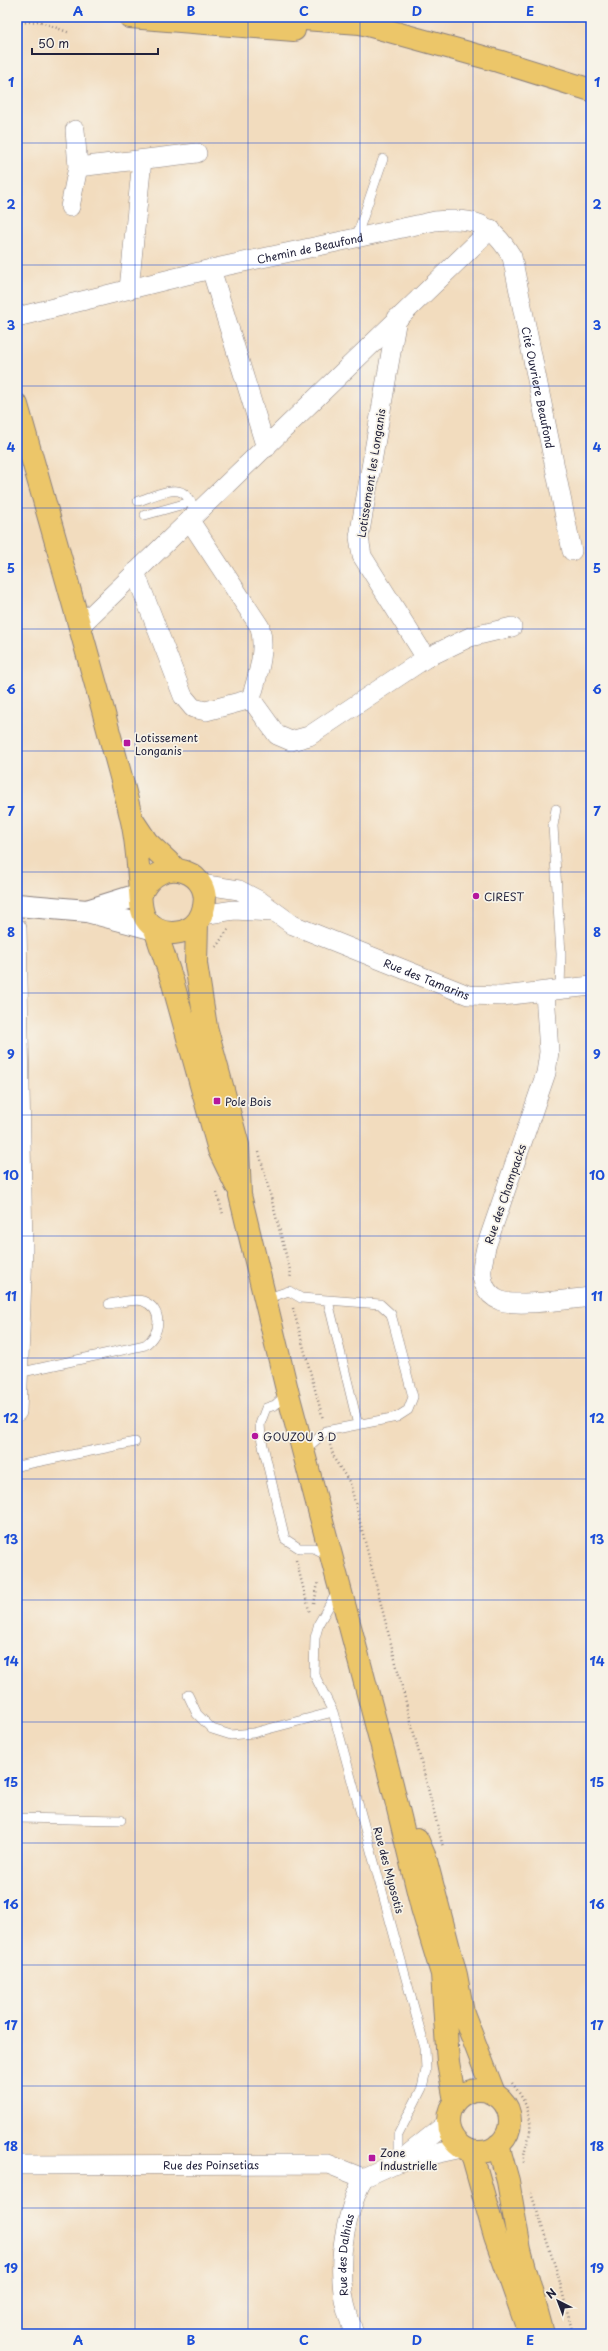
<svg xmlns="http://www.w3.org/2000/svg" width="608" height="2351" viewBox="0 0 608 2351" font-family="'Playpen Sans',sans-serif">
  <style>
    .lines { fill: none; stroke-linecap: round; stroke-linejoin: round }
    .service-casing { stroke: #8a7f7c; stroke-width: 10 }
    .minor-casing { stroke: #8a7f7c; stroke-width: 20 }
    .tertiary-casing { stroke: #8a7f7c; stroke-width: 24 }
    .primary-casing { stroke: #8a7f7c; stroke-width: 24 }
    .path { stroke: #8a7f7c; stroke-width: 2.5; stroke-dasharray: 1 3; stroke-linecap: butt }
    .service { stroke: #fff; stroke-width: 9 }
    .minor { stroke: #fff; stroke-width: 19 }
    .tertiary { stroke: #fff; stroke-width: 22 }
    .primary { stroke: #ecc669; stroke-width: 22 }
    .grid { fill: none; stroke: #1d4ed8; stroke-width: 1; stroke-opacity: 0.55 }
    .poi-dot { fill: #b5179e; stroke: #f7f3e8; stroke-width: 1.5 }
    .labels { text-anchor: middle; dominant-baseline: central; stroke-width: 3.5; stroke-linejoin: round; paint-order: stroke }
    .street-label { font-size: 11px; fill: #22223b; stroke: #f7f3e8 }
    .poi-label { font-size: 11px; fill: #22223b; stroke: #f7f3e8; text-anchor: start }
    .neatline { fill: none; stroke: #1d4ed8; stroke-width: 1.5 }
    .grid-label { font-size: 13px; text-anchor: middle; font-weight: bold; fill: #1d4ed8 }
  </style>
  <rect width="100%" height="100%" fill="#f7f3e8"/>
  <filter id="ink" filterUnits="userSpaceOnUse"><feTurbulence type="fractalNoise" baseFrequency=".025" numOctaves="2"/><feDisplacementMap in="SourceGraphic" scale="8" xChannelSelector="R" yChannelSelector="G"/><feConvolveMatrix kernelMatrix="1 2 1 2 8 2 1 2 1" color-interpolation-filters="sRGB"/></filter>
  <filter id="wash" filterUnits="userSpaceOnUse"><feTurbulence type="fractalNoise" baseFrequency=".012" numOctaves="4" result="noise"/><feDisplacementMap in="SourceGraphic" scale="16" xChannelSelector="R" yChannelSelector="G"/><feGaussianBlur stdDeviation="0.9" result="paint"/><feColorMatrix in="noise" values="0 0 0 0 0 0 0 0 0 0 0 0 0 0 0 0 0 1.4 0 .05"/><feComposite in="paint" operator="in"/></filter>
  <g filter="url(#wash)">
    <rect width="100%" height="100%" fill="#f2dcbe"/>
  </g>
  <g filter="url(#ink)">
    <g class="lines">
      <defs>
        <path id="service" d="M356 238 383 159
          M138 501C149 498 172 486 183 493 189 497 194 507 199 513
          M145 515 191 502
          M556 809 553 826 561 954 560 988
          M265 1299 289 1291 301 1298 380 1304 391 1314 413 1397 408 1410 397 1417 326 1431 305 1450
          M328 1301 358 1425
          M18 1373 145 1345C161 1334 164 1309 143 1301 135 1298 118 1303 109 1304
          M287 1394 275 1405 266 1408 260 1424 261 1437 285 1539 299 1548H314L328 1555
          M17 1466 135 1442
          M337 1592 319 1623 315 1638 314 1674 333 1712 425 2048 426 2070 422 2088 398 2135V2162
          M188 1695 197 1714 212 1729 231 1735 253 1733 333 1712
          M17 1818 121 1820"/>
        <g id="minor">
          <path d="M78 167 197 153"/>
          <path d="M70 207 78 167 75 130"/>
          <path d="M211 269 266 448"/>
          <path d="M129 289 142 160"/>
          <path id="s1" d="M17 317 211 269 435 221C474 217 491 222 512 257L572 551"/>
          <path d="M397 318 359 537 362 556 426 658"/>
          <path d="M190 521 260 627C266 652 258 674 251 699L277 735 291 741 309 736 426 658 470 637 512 627"/>
          <path d="M135 572 183 696 193 708 206 711 251 699"/>
          <path d="M80 626 491 229"/>
          <path id="s2" d="M200 884 239 890 260 901 293 925 468 995 502 996 591 986"/>
          <path d="M202 915 234 910 272 912"/>
          <path d="M17 928 23 1248 17 1412"/>
          <path d="M545 993 549 1052 546 1073 486 1247C484 1259 479 1272 484 1284 487 1292 493 1298 501 1301 518 1307 571 1299 591 1297"/>
          <path d="M402 2159 446 2124"/>
          <path id="s3" d="M17 2165 328 2164 363 2178 398 2162 462 2148"/>
          <path id="s4" d="M354 2334C350 2320 344 2306 343 2292 338 2251 346 2215 363 2178"/>
        </g>
        <path id="tertiary" d="M17 905 87 911 155 929
          M87 911 141 894"/>
        <path id="primary" d="M130 17 294 30
          M275 17 360 23 498 61 591 90
          M17 405C46 507 75 608 103 710 112 746 123 781 131 817 137 840 138 866 140 891 141 901 140 909 145 918 158 940 194 937 202 913 218 872 160 850 141 894
          M133 821 147 842 176 869
          M197 922 196 964 206 1027 238 1145 240 1195 288 1394 392 1784 422 1908 442 1974 448 2062 455 2101
          M155 929 172 980 219 1150 236 1185
          M417 1839 425 1857 456 1975 463 2013 494 2093
          M448 2121a31 31 0 1 1 62 0a31 31 0 1 1-62 0Z
          M498 2145 508 2181 520 2250 543 2334
          M471 2151 495 2236 527 2327"/>
      </defs>
      <use href="#service" class="service-casing"/>
      <use href="#minor" class="minor-casing"/>
      <use href="#tertiary" class="tertiary-casing"/>
      <use href="#primary" class="primary-casing"/>
      <path class="path" d="M17 23 39 21 70 33
        M216 947 229 928
        M259 1152 291 1274 290 1279
        M217 1193 223 1214
        M293 1308 323 1419
        M330 1445 335 1460 350 1483 443 1847
        M296 1560 310 1614
        M314 1604 318 1583
        M512 2083C523 2097 532 2113 530 2132 528 2143 523 2151 524 2163
        M531 2193 558 2275 573 2334"/>
      <use href="#service" class="service"/>
      <use href="#minor" class="minor"/>
      <use href="#tertiary" class="tertiary"/>
      <use href="#primary" class="primary"/>
    </g>
  </g>
  <path class="grid" d="M135 17V2334M248 17V2334M360 17V2334M473 17V2334M17 143H591M17 265H591M17 386H591M17 508H591M17 629H591M17 751H591M17 872H591M17 993H591M17 1115H591M17 1236H591M17 1358H591M17 1479H591M17 1600H591M17 1722H591M17 1843H591M17 1965H591M17 2086H591M17 2208H591"/>
  <g class="poi-dot">
    <rect x="123" y="739" width="8" height="8" rx="2"/>
    <circle cx="476" cy="896" r="4"/>
    <rect x="213" y="1097" width="8" height="8" rx="2"/>
    <circle cx="255" cy="1436" r="4"/>
    <rect x="368" y="2154" width="8" height="8" rx="2"/>
  </g>
  <g class="labels">
    <g class="street-label">
      <text stroke="none"><textPath href="#s1" startOffset="301">Chemin de Beaufond</textPath></text>
      <text stroke="none"><textPath href="#s1" startOffset="654">Cité Ouvriere Beaufond</textPath></text>
      <text transform="translate(371 473) rotate(-81)">Lotissement les Longanis</text>
      <text stroke="none"><textPath href="#s2" startOffset="248">Rue des Tamarins</textPath></text>
      <text transform="translate(505 1194) rotate(-71)">Rue des Champacks</text>
      <text transform="translate(389 1870) rotate(75)">Rue des Myosotis</text>
      <text stroke="none"><textPath href="#s3" startOffset="194">Rue des Poinsetias</textPath></text>
      <text stroke="none"><textPath href="#s4" startOffset="81">Rue des Dalhias</textPath></text>
    </g>
    <g class="poi-label">
      <text x="135" y="737">Lotissement<tspan x="135" dy="13">Longanis</tspan></text>
      <text x="484" y="896">CIREST</text>
      <text x="225" y="1101">Pole Bois</text>
      <text x="263" y="1436">GOUZOU 3 D</text>
      <text x="380" y="2152">Zone<tspan x="380" dy="13">Industrielle</tspan></text>
    </g>
  </g>
  <rect width="608" height="2351" fill="none" stroke="#f7f3e8" stroke-width="44"/>
  <g transform="translate(558 2301) rotate(318)" stroke="#f7f3e8" stroke-width="3" paint-order="stroke">
  <path d="M0-3L7 15L0 10L-7 15Z" fill="#22223b"/>
  <text y="-6" font-size="11" font-weight="bold" text-anchor="middle" fill="#22223b">N</text>
  </g>
  <path d="M32 48v6h126v-6" fill="none" stroke="#22223b" stroke-width="2"/>
  <text x="38" y="48" font-size="12" fill="#22223b" stroke="#f7f3e8" stroke-width="3" paint-order="stroke">50 m</text>
  <rect x="22" y="22" width="564" height="2307" class="neatline"/>
  <g class="grid-label">
    <text x="78" y="16">A</text>
    <text x="191" y="16">B</text>
    <text x="304" y="16">C</text>
    <text x="417" y="16">D</text>
    <text x="530" y="16">E</text>
    <text x="11" y="87">1</text>
    <text x="597" y="87">1</text>
    <text x="11" y="209">2</text>
    <text x="597" y="209">2</text>
    <text x="11" y="330">3</text>
    <text x="597" y="330">3</text>
    <text x="11" y="452">4</text>
    <text x="597" y="452">4</text>
    <text x="11" y="573">5</text>
    <text x="597" y="573">5</text>
    <text x="11" y="694">6</text>
    <text x="597" y="694">6</text>
    <text x="11" y="816">7</text>
    <text x="597" y="816">7</text>
    <text x="11" y="937">8</text>
    <text x="597" y="937">8</text>
    <text x="11" y="1059">9</text>
    <text x="597" y="1059">9</text>
    <text x="11" y="1180">10</text>
    <text x="597" y="1180">10</text>
    <text x="11" y="1301">11</text>
    <text x="597" y="1301">11</text>
    <text x="11" y="1423">12</text>
    <text x="597" y="1423">12</text>
    <text x="11" y="1544">13</text>
    <text x="597" y="1544">13</text>
    <text x="11" y="1666">14</text>
    <text x="597" y="1666">14</text>
    <text x="11" y="1787">15</text>
    <text x="597" y="1787">15</text>
    <text x="11" y="1909">16</text>
    <text x="597" y="1909">16</text>
    <text x="11" y="2030">17</text>
    <text x="597" y="2030">17</text>
    <text x="11" y="2151">18</text>
    <text x="597" y="2151">18</text>
    <text x="11" y="2273">19</text>
    <text x="597" y="2273">19</text>
    <text x="78" y="2345">A</text>
    <text x="191" y="2345">B</text>
    <text x="304" y="2345">C</text>
    <text x="417" y="2345">D</text>
    <text x="530" y="2345">E</text>
  </g>
</svg>
